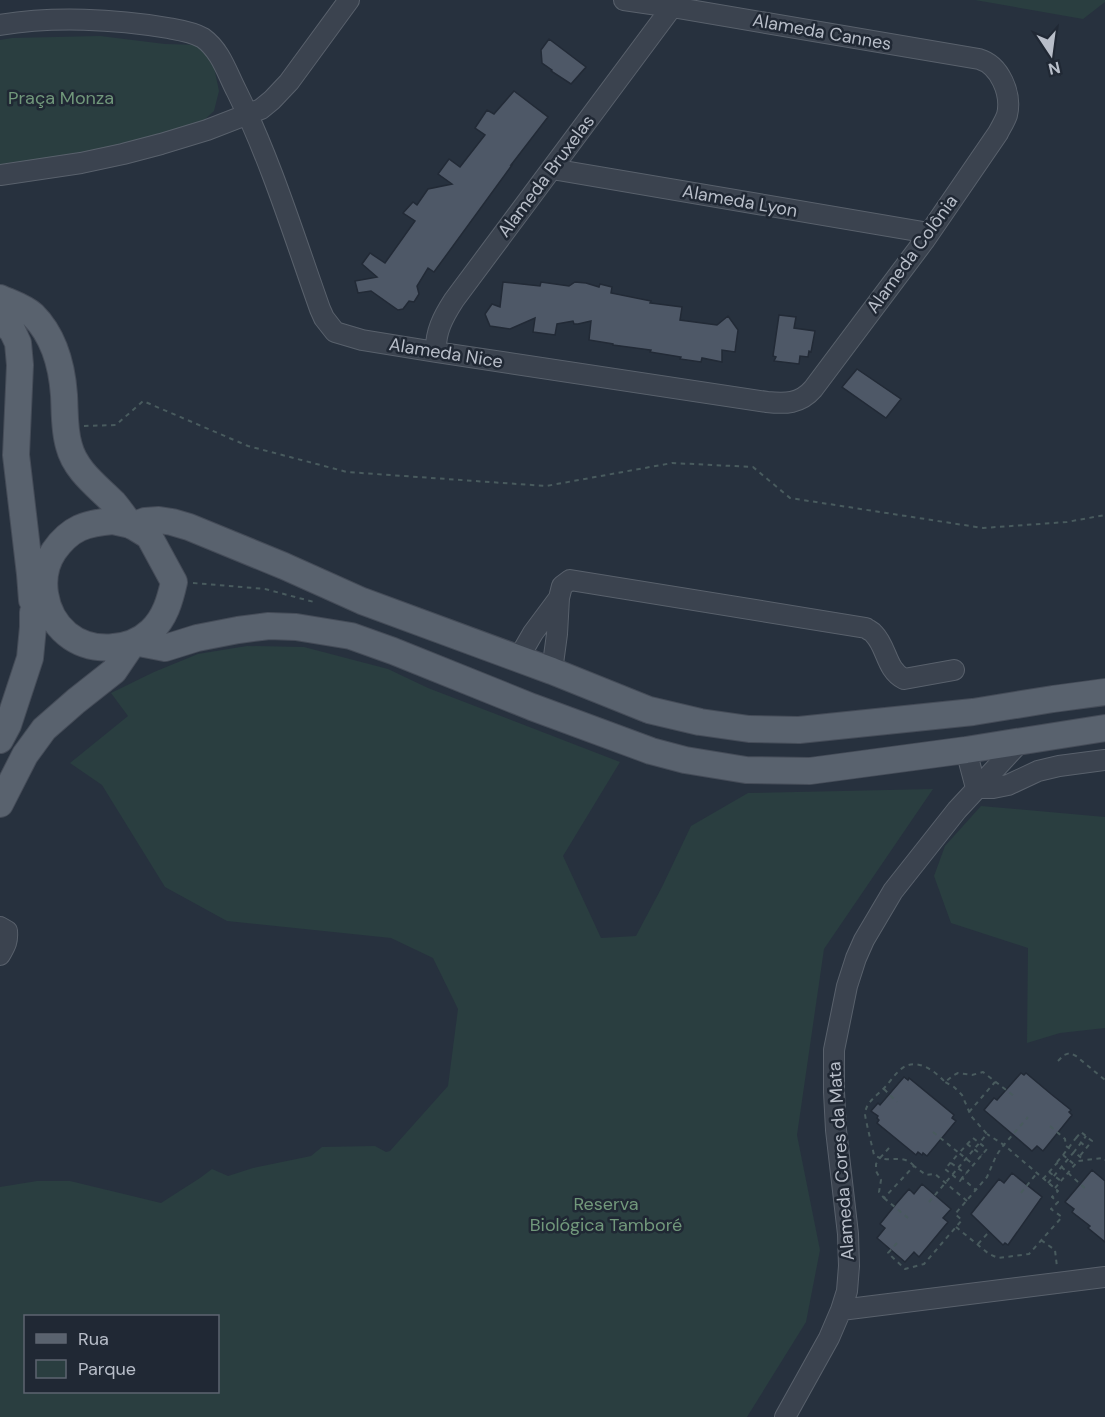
<svg xmlns="http://www.w3.org/2000/svg" width="1105" height="1417" viewBox="0 0 1105 1417" font-family="'DM Sans',sans-serif">
  <style>
    .green { fill: #2a3e40; fill-rule: evenodd }
    .building { fill: #4e5867; stroke: #222a36; stroke-width: 1.5 }
    .lines { fill: none; stroke-linecap: round; stroke-linejoin: round }
    .minor-casing { stroke: #59616c; stroke-width: 22 }
    .major-casing { stroke: #454c58; stroke-width: 28 }
    .path { stroke: #495b5e; stroke-width: 2; stroke-dasharray: 4.5 4.5; stroke-linecap: butt }
    .minor { stroke: #3b434f; stroke-width: 20 }
    .major { stroke: #59626e; stroke-width: 26 }
    .labels { text-anchor: middle; dominant-baseline: central; stroke-width: 5; stroke-linejoin: round; paint-order: stroke }
    .street-label { font-size: 18px; fill: #b8bec9; stroke: #202834 }
    .park-label { font-size: 18px; fill: #71987b; stroke: #202834 }
  </style>
  <rect width="100%" height="100%" fill="#27313e"/>
  <path class="green" d="M975 0H1105V2L1083 19Z
    M100 36 165 44 196 45 209 55 214 67 219 91 214 111 202 122 133 146 0 169V40L12 38Z
    M247 646 304 647 388 669 428 688 620 762 563 856 601 938 636 936 662 887 691 826 748 793 933 789 824 949 797 1135 820 1250 806 1322 747 1417H0V1187L37 1181H70L161 1203 200 1178 212 1169 228 1176 253 1168 311 1156 322 1147 375 1146 386 1152 390 1151 448 1086 458 1009 433 958 391 938 227 921 165 887 102 785 70 763 128 716 111 693 154 672 198 654ZM26 1316H218V1392H26Z
    M981 806 1105 817V1028L1060 1033 1027 1043 1028 948 951 923 934 876 945 846Z"/>
  <path class="building" d="M549 39 586 67 571 84 551 71 552 70 542 63 541 50Z
    M514 91 548 117 511 165H512L434 272 428 268 417 286 419 294 414 302 409 301 403 309 398 310 371 291 358 293 355 281 377 277 362 264 370 253 385 263 415 221 403 213 413 202 417 205 428 189 452 184 438 174 449 159 460 167 485 135 475 128 487 110 494 114Z
    M503 282 540 286 541 282 569 286 575 282 586 283 599 287 600 284 612 287 611 293 651 301 650 303 682 307 680 320 717 325 728 316 738 330 735 352 722 350V362L702 358 701 362 680 359 681 357 650 352 651 350 613 345V344L589 340 591 321 578 324H574L573 321 557 324 555 335 533 332 535 318 510 329 490 326 485 314 492 304 500 307Z
    M779 315 796 317 794 328 815 331 811 352 809 351 808 357 800 356 799 364 774 361 776 357 773 356Z
    M857 369 901 399 886 418 842 387Z
    M1021 1073 1024 1075 1026 1073 1051 1094 1071 1110 1069 1112 1072 1115 1043 1151 1037 1146 1032 1151 984 1110 994 1098 997 1100Z
    M904 1077 908 1080 909 1078 954 1115 952 1118 956 1121 927 1156 923 1153 922 1155 918 1152 916 1155 877 1123 879 1120 877 1118 878 1116 871 1111 878 1103 880 1105Z
    M1092 1170 1105 1181V1242L1088 1228 1090 1226 1072 1212 1074 1209 1065 1202Z
    M1012 1173 1042 1197 1008 1245 1005 1243 1003 1245 971 1214 999 1179 1004 1183Z
    M922 1184 951 1209 943 1218 948 1222 919 1257 914 1252 905 1262 877 1238 885 1228 880 1224 896 1204 909 1189 914 1194Z"/>
  <g class="lines">
    <defs>
      <path id="minor" d="M0 25C53 16 115 19 168 28 179 30 193 32 203 38 221 51 227 73 237 92 271 161 294 236 320 309L324 318 335 332 362 340 436 352 767 402C785 404 800 404 813 389L924 241 998 133C1001 127 1005 121 1007 115 1012 94 1000 65 979 59L672 7 624 0
        M552 169 929 233
        M0 175 81 163 123 154 161 144 207 130 261 109 272 100 289 82 349 0
        M436 352C435 332 443 317 454 300L672 7
        M518 659 533 633 559 598
        M552 671 557 634 559 598 562 586 570 580 866 628C868 630 872 631 874 634 887 647 886 670 904 679L954 670
        M966 750 976 788
        M976 788H993L1008 785 1038 771 1059 766 1105 760
        M0 927 7 931C8 942 5 946 0 955
        M841 1310 1105 1277
        M785 1417 829 1338 841 1310 847 1291 849 1266 848 1234 836 1130 834 1092V1050L847 986 856 958 864 940 893 891 957 810 1020 742"/>
      <path id="major" d="M0 298C11 303 24 307 33 315 54 336 62 367 64 395 65 412 64 430 69 446 75 470 97 486 114 503 120 510 125 518 131 525
        M0 321 12 330 18 343 20 365 16 455 30 574 32 600
        M113 521 131 525 149 536 174 582C170 600 165 618 151 631 129 652 90 653 67 634 43 614 37 576 54 551 70 528 86 523 113 521Z
        M132 526 145 521 159 520 172 522 189 527 284 566 362 601 552 671 649 710 700 722 749 729 799 730 973 712 1053 699 1105 692
        M134 642 165 648 197 638 238 630 269 626 296 627 351 636 393 651 532 707 651 751 685 760 746 770 810 771 966 750 1105 728
        M0 740 8 725 30 658 33 627V612L44 593
        M0 804 25 755 44 729 76 701 114 671 133 643"/>
    </defs>
    <use href="#minor" class="minor-casing"/>
    <use href="#major" class="major-casing"/>
    <path class="path" d="M84 426 116 425 143 401 248 446 347 472 546 486 672 463 753 467 790 498 983 528 1067 522 1105 515
      M193 583 265 589 314 602
      M1058 1061 1064 1055 1070 1053 1076 1056 1105 1080
      M884 1089 897 1102
      M969 1112 995 1082
      M1050 1126 1065 1139 1066 1146 1074 1152 1086 1136
      M933 1132 959 1153 973 1138 987 1149 962 1178 976 1190
      M1076 1138 1081 1132 1092 1141 1079 1157
      M967 1144 982 1155
      M889 1148 880 1158C892 1162 904 1154 914 1166
      M1063 1155 1076 1138 1087 1148
      M1057 1162 1063 1155 1075 1165
      M951 1163 966 1174
      M1049 1172 1061 1181
      M962 1178 960 1181 945 1169 959 1153 974 1165
      M1043 1179 1057 1163 1087 1190
      M1048 1183 1074 1152 1084 1160
      M1055 1188 1078 1161 1103 1158 1105 1160
      M1021 1193 1037 1173
      M884 1198 908 1218
      M967 1201 935 1174 926 1175 914 1166 884 1198 879 1192 881 1180 876 1171V1164L880 1158 874 1155C873 1150 865 1118 865 1114 866 1103 874 1098 881 1091 888 1085 893 1076 900 1070 915 1056 934 1070 945 1082L954 1075 958 1073 972 1075 983 1072 1014 1096
      M929 1202 987 1134 971 1116 962 1095 954 1087 945 1082
      M956 1227 989 1254 998 1258 1029 1254 1062 1217 1051 1209 1058 1202 1052 1197 1058 1191 1004 1145 987 1134
      M1041 1240 1055 1250 1057 1267
      M897 1243 888 1253 905 1269 924 1264 962 1220 955 1214 987 1177 996 1156 1002 1147 1028 1117
      M978 1244 988 1233"/>
    <use href="#minor" class="minor"/>
    <use href="#major" class="major"/>
  </g>
  <g class="labels">
    <g class="street-label">
      <text transform="translate(822 32) rotate(10)">Alameda Cannes</text>
      <text transform="translate(546 176) rotate(-53)">Alameda Bruxelas</text>
      <text transform="translate(740 201) rotate(10)">Alameda Lyon</text>
      <text transform="translate(912 254) rotate(-54)">Alameda Colônia</text>
      <text transform="translate(446 353) rotate(9)">Alameda Nice</text>
      <text transform="translate(841 1161) rotate(-94)">Alameda Cores da Mata</text>
    </g>
    <g class="park-label">
      <text x="61" y="98">Praça Monza</text>
      <text x="606" y="1204">Reserva<tspan x="606" dy="21">Biológica Tamboré</tspan></text>
    </g>
  </g>
  <rect x="24" y="1315" width="195" height="78" fill="#202834" stroke="#5d6470" stroke-width="1.5"/>
  <rect x="36" y="1334" width="30" height="9" fill="#59626e" stroke="#5d6470" stroke-width="1.5"/>
  <text x="78" y="1345" font-size="18" fill="#b8bec9">Rua</text>
  <rect x="36" y="1360" width="30" height="18" fill="#2a3e40" stroke="#5d6470" stroke-width="1.5"/>
  <text x="78" y="1375" font-size="18" fill="#b8bec9">Parque</text>
  <g transform="translate(1051 54) rotate(167)" stroke="#202834" stroke-width="4.5" paint-order="stroke">
  <path d="M0-4.5L10 22L0 15L-10 22Z" fill="#b8bec9"/>
  <text y="-9" font-size="16" font-weight="bold" text-anchor="middle" fill="#b8bec9">N</text>
  </g>
</svg>
